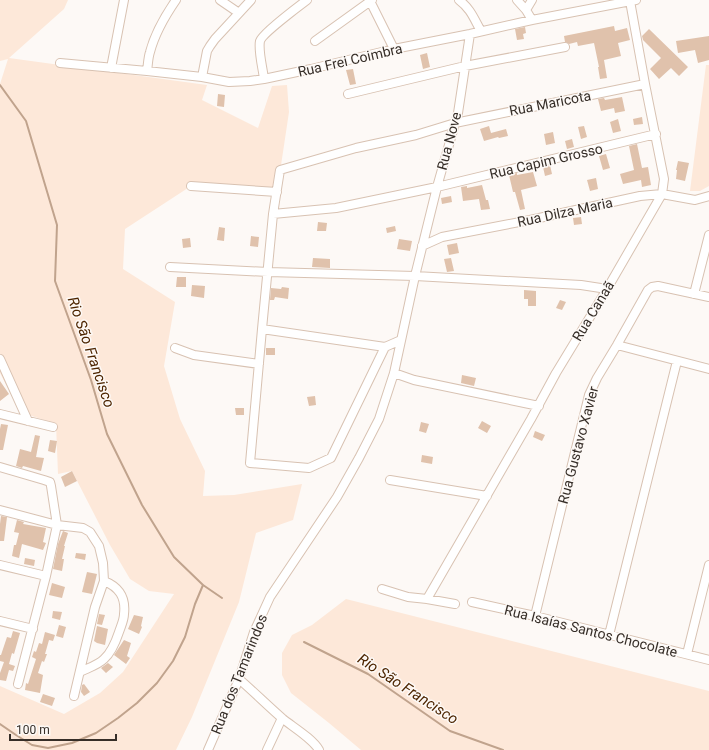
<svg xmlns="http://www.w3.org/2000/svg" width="709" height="750" viewBox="0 0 709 750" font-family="Roboto,sans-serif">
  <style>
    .green { fill: #fde8d9 }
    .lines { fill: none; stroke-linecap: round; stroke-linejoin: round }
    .stream { stroke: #c0a38d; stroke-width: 2 }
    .building { fill: #e0c2ac }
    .minor-casing { stroke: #d8c2b2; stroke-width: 10 }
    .minor { stroke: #fff; stroke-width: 8 }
    .labels { text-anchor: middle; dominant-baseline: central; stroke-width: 3; stroke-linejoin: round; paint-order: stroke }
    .street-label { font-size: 14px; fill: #362e28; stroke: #fdf9f6 }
    .water-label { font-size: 15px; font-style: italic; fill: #4d2500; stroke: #fdf9f6 }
  </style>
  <rect width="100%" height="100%" fill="#fdf9f6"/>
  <path class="green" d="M0 0H68L64 9 9 58 207 85 202 100 258 128 272 86 287 85 289 112 277 192 191 186 125 229 123 269 175 302 164 366 180 419 205 471 203 496 234 495 302 484 293 520 256 533 239 602 192 717 176 750H0V686L64 714 100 693 123 672 174 594 149 591 130 579 110 545 72 471 58 474 56 424 20 412 0 373V84L8 59 0 61Z
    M706 65H709V186L700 191H690Z
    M346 599 709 691V750H361L329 723 291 693 282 675V653L292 635 312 625Z"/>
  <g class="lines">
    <path class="stream" d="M0 85 26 121 57 225 55 281 91 380 107 434 142 505 174 557 203 585 222 598
      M304 642 368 674 450 731 503 750
      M0 724 16 735 32 745 48 748 72 743 96 733 118 718 137 703 157 683 173 661 185 637 195 604 203 585"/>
  </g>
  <path class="building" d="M614 26 615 31 627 28 630 40 618 43 621 56 604 60 607 78 600 79 598 67H599L594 43 578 46 577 42 569 44 565 42 564 36Z
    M525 27 526 33 523 34 524 39 517 40 515 29Z
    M649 29 688 67 679 76 671 68 659 79 650 69 661 58 643 40 642 36Z
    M709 36V60L698 63 695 50 678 53 676 41Z
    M427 53 430 67 423 69 420 55Z
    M353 69 356 84 350 85 346 70Z
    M218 94 225 95 224 107 217 106Z
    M622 97 625 111 615 113 614 108 601 111 598 99 604 98 605 100Z
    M642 117 643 124 634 125 633 119Z
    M618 119 621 131 613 133 610 122Z
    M489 126 491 133 506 129 508 136 499 138 498 137 484 141 480 129Z
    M584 126 587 137 581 139 578 127Z
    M553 132 555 143 546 145 544 134Z
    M572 139 574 147 567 149 565 141Z
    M637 144 642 168 648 167 651 185 642 187 641 180 623 184 620 174 634 170 629 146Z
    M606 154 610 168 603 170 599 156Z
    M678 161 689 163 685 181 676 179 677 170H676Z
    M550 165 552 174 545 176 543 167Z
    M533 172 537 186 521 190 525 209 520 210 515 192H513L509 175 517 173V175Z
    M596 178 598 189 590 191 587 180Z
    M482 185 486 200H488L490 209 481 210 479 199 463 201 461 187 467 186V188Z
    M451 196 452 202 442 204 441 198Z
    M581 217 582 224 574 225 573 218Z
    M318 222 327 223 326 231H317Z
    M395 226 396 231 387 233 386 228Z
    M219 227 225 228 224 241 217 240Z
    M251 236 259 237 258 247 250 246Z
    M190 238 191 247 183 248 182 239Z
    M399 239 412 241 410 251 397 249Z
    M457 243 459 253 449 255 447 245Z
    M313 258 330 259V268L312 267Z
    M451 258 454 271 447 272 444 259Z
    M177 277H186V287H176Z
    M192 285 205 286 204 298 191 296Z
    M282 287 289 288 288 299 275 297 274 300H270L271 288 281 289Z
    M524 290 536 291V306H528V299H524Z
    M560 300 566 302 562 310 556 308Z
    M266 348H275V355H266Z
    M462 375 476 378 474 386 461 383Z
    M0 381 9 394 0 401Z
    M315 396 316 405 309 406 307 397Z
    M235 408H244V415H236Z
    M482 421 491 426 487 433 478 428Z
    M421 422 429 424 426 433 419 431Z
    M1 424 8 425 3 450H0V429Z
    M535 431 545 435 542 441 533 437Z
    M35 435 40 436 36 457 44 458 41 471 23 466 22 468 16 466 20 449 31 452Z
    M50 440 57 441 55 453 48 451Z
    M422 455 433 457 432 464 421 462Z
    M72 471 77 481 65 487 61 477Z
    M1 516 7 517 4 541H0V524Z
    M17 520 24 522 23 524 46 528 43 542 46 543 43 550 22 544 19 558 12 556 14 545H16L19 533 14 532Z
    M63 531 68 533 64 546H65L62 559H64L62 571 53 569 58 544Z
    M76 553 86 554 85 560 75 558Z
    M25 558 35 560 34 566 24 564Z
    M87 572 97 574 92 594 82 592Z
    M52 583 65 587 62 598 49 595Z
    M53 611 62 612 60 620 52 618Z
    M99 614 105 615 102 625 97 624Z
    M134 615 143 617 141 626 142 627 139 634 128 629Z
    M59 625 66 627 63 638 56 636Z
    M97 626 108 629 105 645 97 643 94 641Z
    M13 631 20 633 14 654 12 653 9 664 15 666 13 671 9 670 6 681 0 680V673L4 662 0 661V655H1L7 637 11 638Z
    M45 632 55 635 53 641 49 640 45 654H47L44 662 42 661 38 673 43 675 40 693 25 690 26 683 28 684 36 659 32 657 34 651 36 652 39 643 42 644Z
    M124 640 131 643 127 656 130 658 126 664 114 655Z
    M108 663 113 667 106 673 101 668Z
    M84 684 90 692 84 696 81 692 82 685Z
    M43 694 55 698 52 706 40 702Z"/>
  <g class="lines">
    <defs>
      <path id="minor" d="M220 0 239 13
        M459 0C471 9 474 19 481 31
        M517 0 526 10 532 20
        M370 1 394 49
        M526 10 532 0
        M315 41 372 0
        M60 63 147 71 202 77 229 82 250 81 264 79 311 69 394 49 470 34 532 20 636 0
        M111 68 124 0
        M147 71C148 65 148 58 150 52 155 33 165 16 176 0
        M202 77 207 51 210 46 215 39 251 0
        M264 79C263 69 258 51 260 41 262 34 299 6 307 0
        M348 94 465 66 565 47
        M191 186 277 192
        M273 214 336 208 437 187 656 134
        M422 246 442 237 530 220 640 196 662 194 695 200 709 196
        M170 267 268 272 415 276 581 285 607 289
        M694 294 709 235
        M262 329 385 347
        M401 340 385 347 331 458 309 468 250 463 262 329 273 214 280 170 356 148 416 135 455 123 645 84
        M617 345 709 369
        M175 348 194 355 259 364
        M0 359 28 421
        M394 373 414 380 539 406
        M0 414 53 427
        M0 467 44 480 50 482 51 486 57 525 46 576 18 684
        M390 480 487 496
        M0 510 57 525 83 528 90 532 99 546 103 563 104 581 95 607 74 696
        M0 565 46 576
        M382 589 408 597 427 599 455 604
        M427 599 531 419 556 373 607 289 662 194 664 179 645 84 630 1
        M472 602 535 616 709 660
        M535 616 589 395 597 378 617 345 648 290 652 287 658 286 709 297
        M0 621 33 629
        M609 635 677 361
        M687 654 709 565
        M80 672C88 668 98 665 104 659 112 652 116 641 119 632 121 626 124 620 124 614 126 597 119 587 104 581
        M239 679C254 692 268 706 283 719 293 727 313 739 319 750
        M208 750 239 679 254 632 270 597 337 497 359 458 379 419 394 373 415 276 437 187 458 113 470 34
        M267 750 282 718"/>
    </defs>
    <use href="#minor" class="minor-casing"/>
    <use href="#minor" class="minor"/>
  </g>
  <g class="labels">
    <g class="street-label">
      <text transform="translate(350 60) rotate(-13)">Rua Frei Coimbra</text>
      <text transform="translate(550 103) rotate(-11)">Rua Maricota</text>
      <text transform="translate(449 141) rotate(-75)">Rua Nove</text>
      <text transform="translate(546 161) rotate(-13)">Rua Capim Grosso</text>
      <text transform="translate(565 212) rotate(-12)">Rua Dilza Maria</text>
      <text transform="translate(593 311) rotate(-59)">Rua Canaã</text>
      <text transform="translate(578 445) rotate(-75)">Rua Gustavo Xavier</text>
      <text transform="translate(591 631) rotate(14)">Rua Isaías Santos Chocolate</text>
      <text transform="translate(239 674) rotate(-68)">Rua dos Tamarindos</text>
    </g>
    <g class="water-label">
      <text transform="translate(91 352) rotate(71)">Rio São Francisco</text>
      <text transform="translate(408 689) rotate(33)">Rio São Francisco</text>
    </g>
  </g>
  <path d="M10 734v6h106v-6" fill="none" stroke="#362e28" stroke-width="2"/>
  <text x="16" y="734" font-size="12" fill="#362e28" stroke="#fdf9f6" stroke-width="3" paint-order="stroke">100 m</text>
</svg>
